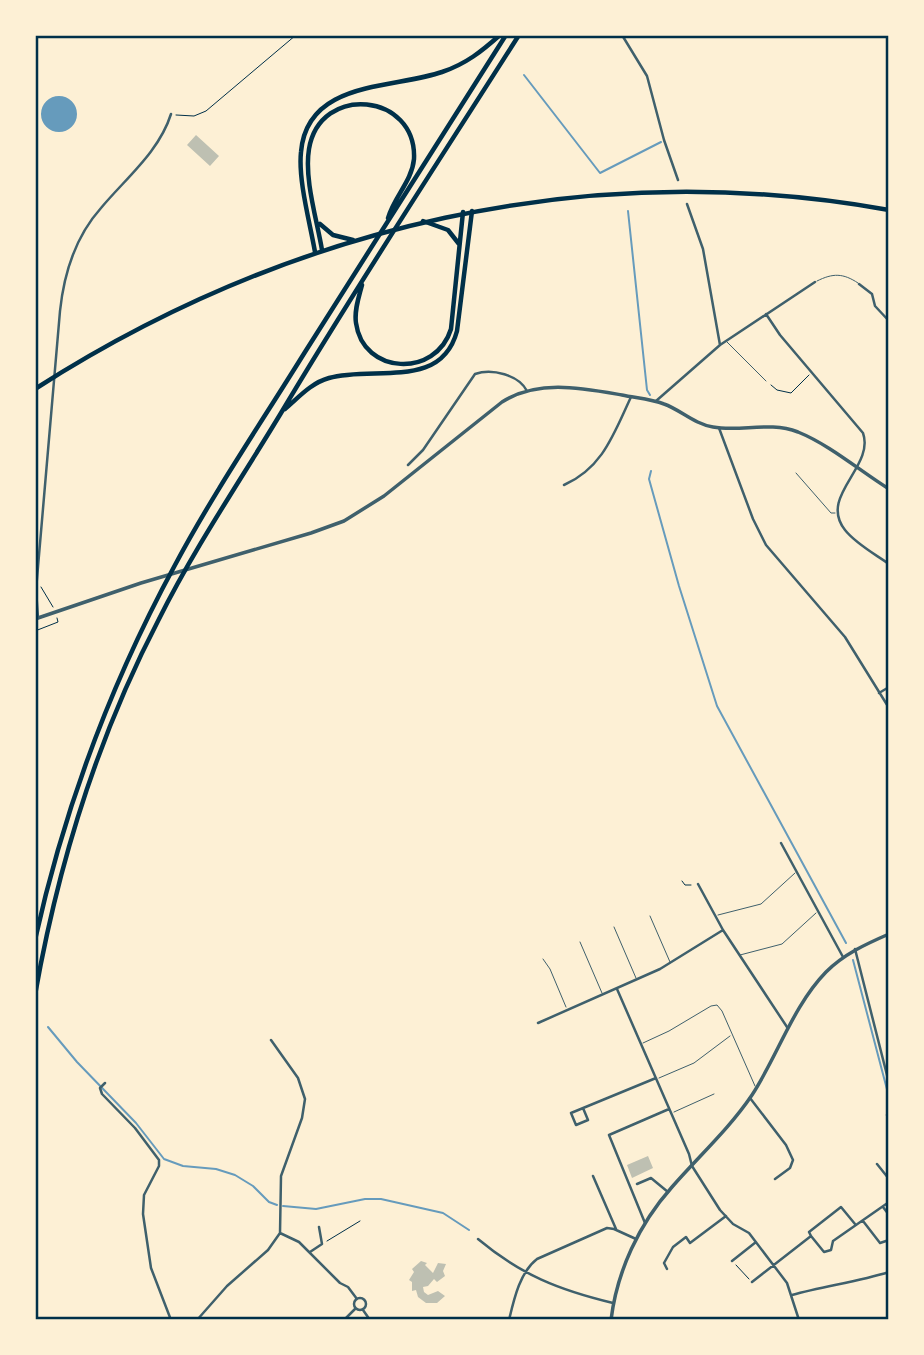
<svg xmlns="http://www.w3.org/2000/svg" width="924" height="1355" viewBox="0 0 924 1355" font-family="'Source Serif 4',serif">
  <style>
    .water { fill: #669bbc }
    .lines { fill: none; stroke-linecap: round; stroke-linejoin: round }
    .stream { stroke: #669bbc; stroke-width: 2 }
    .building { fill: #bec0b2 }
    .path { stroke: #003049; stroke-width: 1 }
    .service { stroke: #3f606c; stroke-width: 1 }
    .minor { stroke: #3f606c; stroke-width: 2.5 }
    .tertiary { stroke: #3f606c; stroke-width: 3.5 }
    .primary { stroke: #003049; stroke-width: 4.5 }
    .motorway { stroke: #003049; stroke-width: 4.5 }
    .neatline { fill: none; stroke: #003049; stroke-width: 2.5 }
  </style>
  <rect width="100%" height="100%" fill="#fdf0d5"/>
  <path class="water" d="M41 114a18 18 0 1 1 36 0a18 18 0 1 1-36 0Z"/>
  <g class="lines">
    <path class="stream" d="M524 75 600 173 661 142
      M628 211 647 390 650 395
      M651 471 649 479 679 586 717 706 846 943
      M853 960 889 1097
      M48 1027 77 1062 136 1123 164 1159 183 1166 216 1169 235 1175 253 1186 269 1202 277 1205
      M283 1206 316 1209 365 1199H381L443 1213 469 1230"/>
  </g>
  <path class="building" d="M196 135 219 156 210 166 187 145Z
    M648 1156 653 1168 632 1178 627 1165Z
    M421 1261 427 1263 425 1265 433 1273 438 1263 446 1264 443 1271 445 1276 437 1282 434 1279 428 1286 423 1287 424 1292 428 1295 438 1291 445 1296 437 1303H426L418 1297 416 1290 412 1291V1282L409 1280 414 1272 412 1269Z"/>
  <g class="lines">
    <path class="path" d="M176 115 194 116 206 111 296 35
      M771 385 777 390 791 393 809 375
      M41 587 53 607
      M35 631 58 622 57 618
      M682 881 685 885H691
      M327 1241 360 1221
      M736 1265 749 1279"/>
    <path class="service" d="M817 281C833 273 843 273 858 283
      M727 342 766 381
      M796 473 831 513H835
      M718 915 761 904 795 873
      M650 916 670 962
      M614 927 636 978
      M580 942 602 993
      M740 955 782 944 816 913
      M543 959 550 969 566 1007
      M643 1043 669 1031 711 1006 717 1005 722 1011 755 1086
      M659 1078 694 1063 730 1036
      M674 1112 714 1094"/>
    <path class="minor" d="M622 35 647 76 664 140 678 180
      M859 284 872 294 875 306 889 321
      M766 314 780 335 863 433C875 467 818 496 845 530 856 544 875 554 889 564
      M720 345 815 282
      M656 401 720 345 703 249 687 204
      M719 428 753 519 766 545 845 637 889 708
      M408 465 423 450 475 374C492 368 519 375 527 391
      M564 485C603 468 614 433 631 397
      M38 618 36 590 60 311C64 273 75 237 101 208 126 178 159 152 171 114
      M879 693 889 687
      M781 843 843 957
      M698 884 723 930 787 1027
      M855 949 889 1083
      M617 989 689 1154 692 1166 720 1210 733 1224 749 1233 787 1283 799 1320
      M538 1023 660 969 723 930
      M105 1083 100 1088 102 1094 135 1128 159 1160V1166L144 1195 143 1214 151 1268 171 1320
      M750 1098 786 1145 793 1160 790 1168 775 1179
      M583 1108 588 1120 576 1125 571 1113 656 1078
      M887 1115 889 1112
      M877 1164 889 1179
      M593 1176 616 1229
      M637 1184 651 1178 668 1192
      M883 1207 889 1215
      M863 1221 880 1243 889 1240
      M645 1223 609 1135 669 1109
      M280 1233 299 1242 340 1283 348 1287 357 1299
      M811 1236 824 1252 831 1250 833 1241 889 1202
      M478 1239C521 1275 559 1290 613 1303
      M310 1252 322 1244 319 1227
      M732 1261 756 1242
      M667 1269 664 1263 673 1247 686 1237 690 1243 726 1216
      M752 1282 811 1236 809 1232 841 1207 855 1224
      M792 1295C824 1286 857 1282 889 1272
      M354 1304a6 6 0 1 1 12 0a6 6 0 1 1-12 0Z
      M363 1310 370 1320
      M197 1320 227 1286 268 1250 280 1233 281 1176 302 1118 305 1099 298 1078 271 1040
      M344 1320 355 1309
      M509 1320C514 1299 520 1272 537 1259L607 1228 614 1229 636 1239
      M849 1320H852"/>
    <path class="tertiary" d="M35 619 141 583 311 533 344 521 384 496 502 402C538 379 582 388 622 395 636 398 651 399 664 404 681 410 694 424 713 427 741 432 769 421 798 432 830 445 860 471 889 489
      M611 1320C617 1271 639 1224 672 1187 699 1156 729 1129 752 1095 778 1055 793 1006 826 972 844 954 866 944 889 934"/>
    <path class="primary" d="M35 389C291 225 588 156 889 210"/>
    <path class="motorway" d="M423 221 448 230 459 244
      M320 224 333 235 353 240
      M322 250C317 220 304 179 309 149 320 83 417 93 414 159 412 181 394 197 388 218
      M315 252C310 223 298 180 301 152 307 80 393 89 442 72 466 64 482 51 500 35
      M362 285C359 297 354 310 356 323 363 375 436 378 451 329L463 212
      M285 409C299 397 311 383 329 378 373 365 441 391 457 331L472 211
      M35 940C64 809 111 683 175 565 214 492 261 423 305 352 372 246 439 141 506 35
      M35 995C58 865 98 736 159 619 195 547 240 481 281 413 357 285 439 161 519 35"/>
  </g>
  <rect width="924" height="1355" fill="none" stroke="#fdf0d5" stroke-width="74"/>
  <rect x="37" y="37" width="850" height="1281" class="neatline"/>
</svg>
